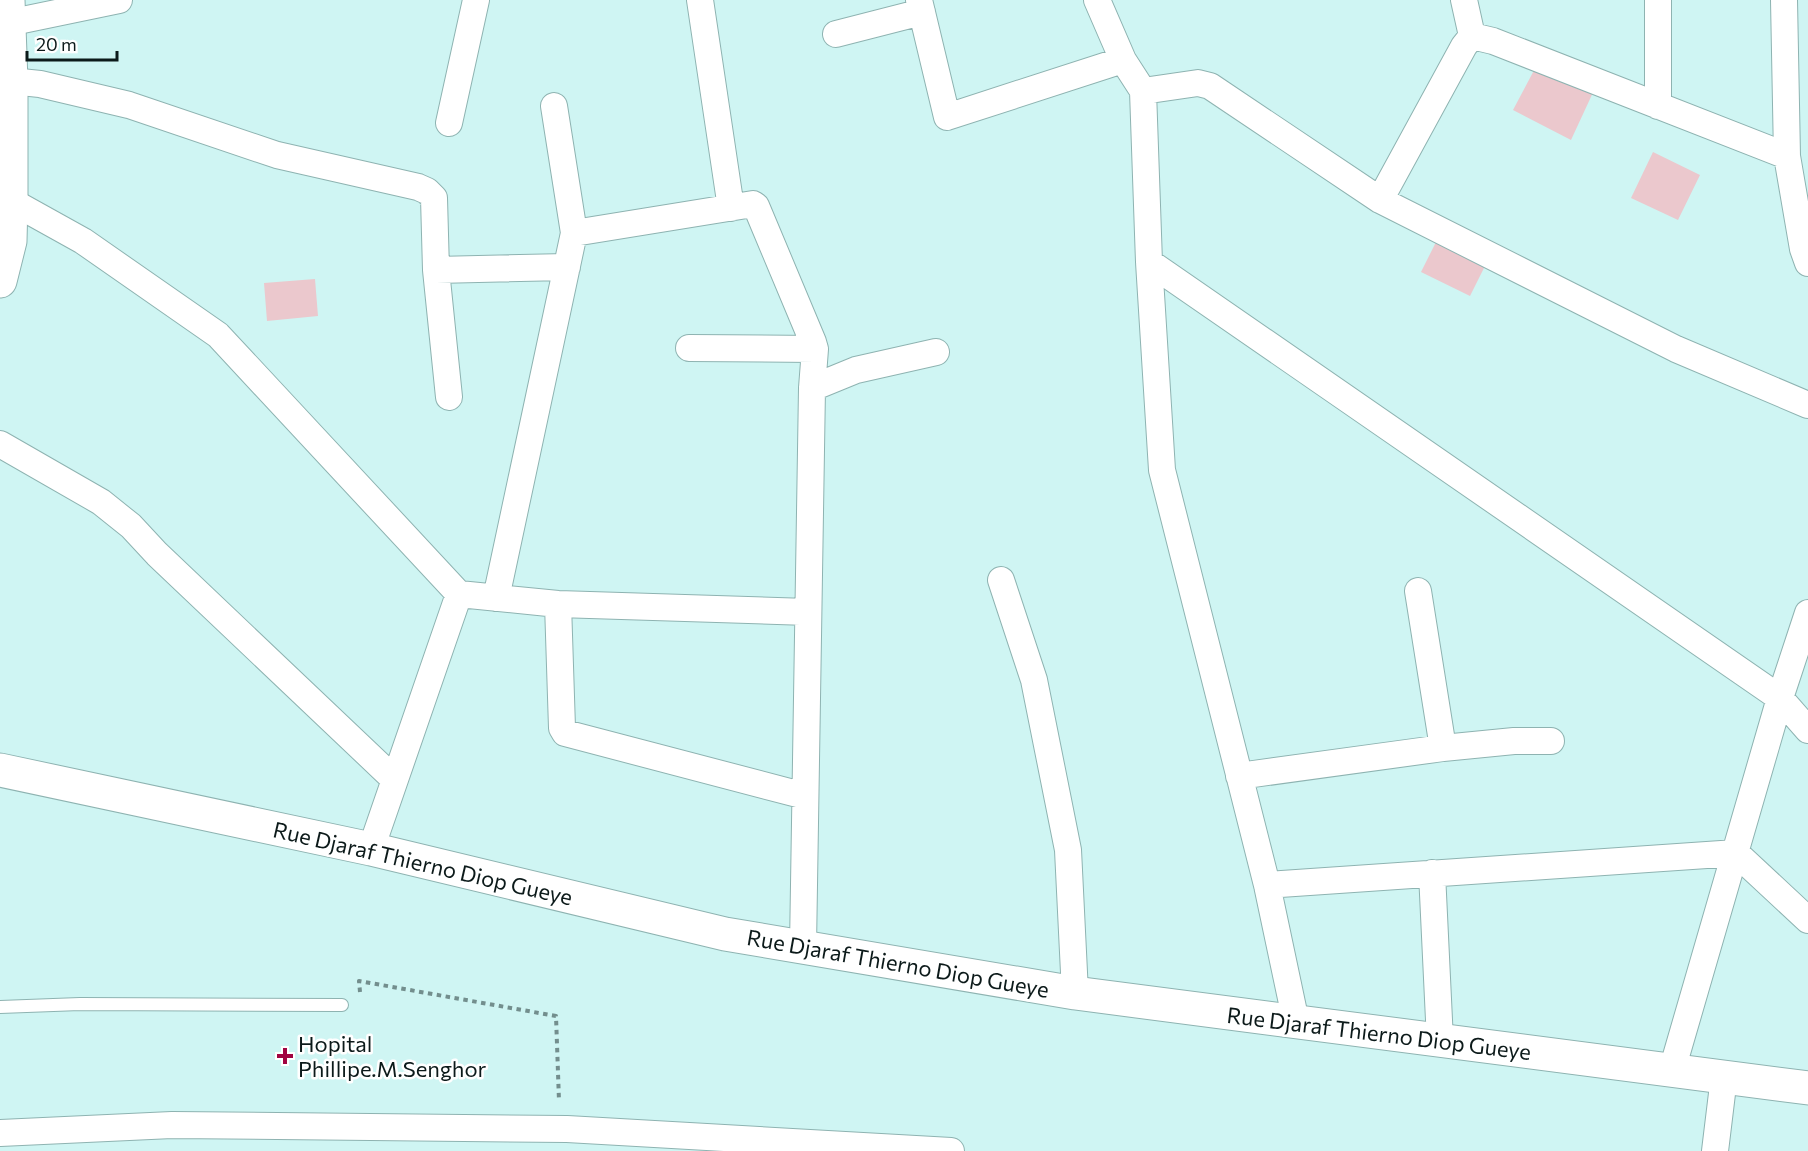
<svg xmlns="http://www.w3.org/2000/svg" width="1808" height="1151" viewBox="0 0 1808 1151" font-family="Commissioner,sans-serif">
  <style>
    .building { fill: #ebc8cd }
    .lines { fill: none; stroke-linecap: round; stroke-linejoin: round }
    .lane-casing { stroke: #8eb3b1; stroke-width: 14 }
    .street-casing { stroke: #8eb3b1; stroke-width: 28 }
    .secondary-casing { stroke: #8eb3b1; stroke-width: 35 }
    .path { stroke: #738e8d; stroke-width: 4; stroke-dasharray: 4.5 4.5; stroke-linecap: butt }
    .lane { stroke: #fff; stroke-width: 12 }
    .street { stroke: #fff; stroke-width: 26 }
    .secondary { stroke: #fff; stroke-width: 33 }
    .poi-dot { fill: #a10341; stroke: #fff; stroke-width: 2 }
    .labels { text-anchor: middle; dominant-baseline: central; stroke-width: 5; stroke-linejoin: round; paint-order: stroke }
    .street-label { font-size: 22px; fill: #0c1a1a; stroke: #fff }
    .poi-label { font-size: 22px; fill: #0c1a1a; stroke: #fff; text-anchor: start }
  </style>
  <rect width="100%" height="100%" fill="#cff5f3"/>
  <path class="building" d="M1540 59 1596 86 1571 140 1513 110Z
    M1653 152 1700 175 1678 220 1631 198Z
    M1436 242 1485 266 1470 296 1421 272Z
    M315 279 318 316 267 321 264 283Z"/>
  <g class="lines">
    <defs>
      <path id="lane" d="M0 1007 80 1004 342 1005"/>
      <path id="street" d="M700 0 731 208
        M919 0 947 117 1123 60
        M1097 0 1123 60 1143 91 1198 83 1210 86 1380 200 1676 349 1808 405
        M1464 0 1472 36
        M1658 0V106
        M1784 0 1787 156 1803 249 1808 263
        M0 23H8L119 0
        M836 34 922 12
        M0 83 11 81 40 84 129 105 277 155 418 187 427 191 434 198 436 270 449 397
        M1143 91 1149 262 1162 470 1267 885 1296 1022
        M449 123 476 0
        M1380 200 1464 46 1472 36 1493 41 1787 156
        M11 201 83 241 218 335 459 594 558 604 808 612
        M574 233 753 204 756 206 813 342 815 349 812 388 803 947
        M1149 262 1780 698 1808 730
        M436 270 567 267
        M689 348 815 349
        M812 388 856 370 936 352
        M0 444 101 502 131 526 157 554 394 779
        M1001 580 1034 680 1068 850 1075 993
        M1418 591 1443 748
        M496 598 574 233 554 106
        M558 604 562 728 565 733 805 796
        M1239 776 1443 748 1514 741H1551
        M371 849 459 594
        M1432 873 1440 1041
        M1267 885 1736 853 1808 920
        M1672 1070 1780 698 1808 613
        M0 1133 172 1125 567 1129 951 1151
        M1715 1151 1724 1077"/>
      <path id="secondary" d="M0 281 10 241 11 201V81L8 0
        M0 770 371 849 725 934 1075 993 1808 1088"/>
    </defs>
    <use href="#lane" class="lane-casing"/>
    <use href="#street" class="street-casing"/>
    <use href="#secondary" class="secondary-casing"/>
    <path class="path" d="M360 992 359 981 556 1016 559 1101"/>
    <use href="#lane" class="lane"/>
    <use href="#street" class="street"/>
    <use href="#secondary" class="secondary"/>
  </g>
  <path class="poi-dot" d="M282 1047h6v6h6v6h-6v6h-6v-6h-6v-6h6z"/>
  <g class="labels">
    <g class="street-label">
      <text transform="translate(423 863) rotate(13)">Rue Djaraf Thierno Diop Gueye</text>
      <text transform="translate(898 963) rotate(10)">Rue Djaraf Thierno Diop Gueye</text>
      <text transform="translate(1379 1033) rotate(7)">Rue Djaraf Thierno Diop Gueye</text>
    </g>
    <g class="poi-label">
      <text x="298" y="1043">Hopital<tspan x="298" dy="25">Phillipe.M.Senghor</tspan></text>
    </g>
  </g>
  <path d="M27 51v9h90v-9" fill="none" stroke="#0c1a1a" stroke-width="3"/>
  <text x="36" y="51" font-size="18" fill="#0c1a1a" stroke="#ffffff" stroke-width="4.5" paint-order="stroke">20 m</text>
</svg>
